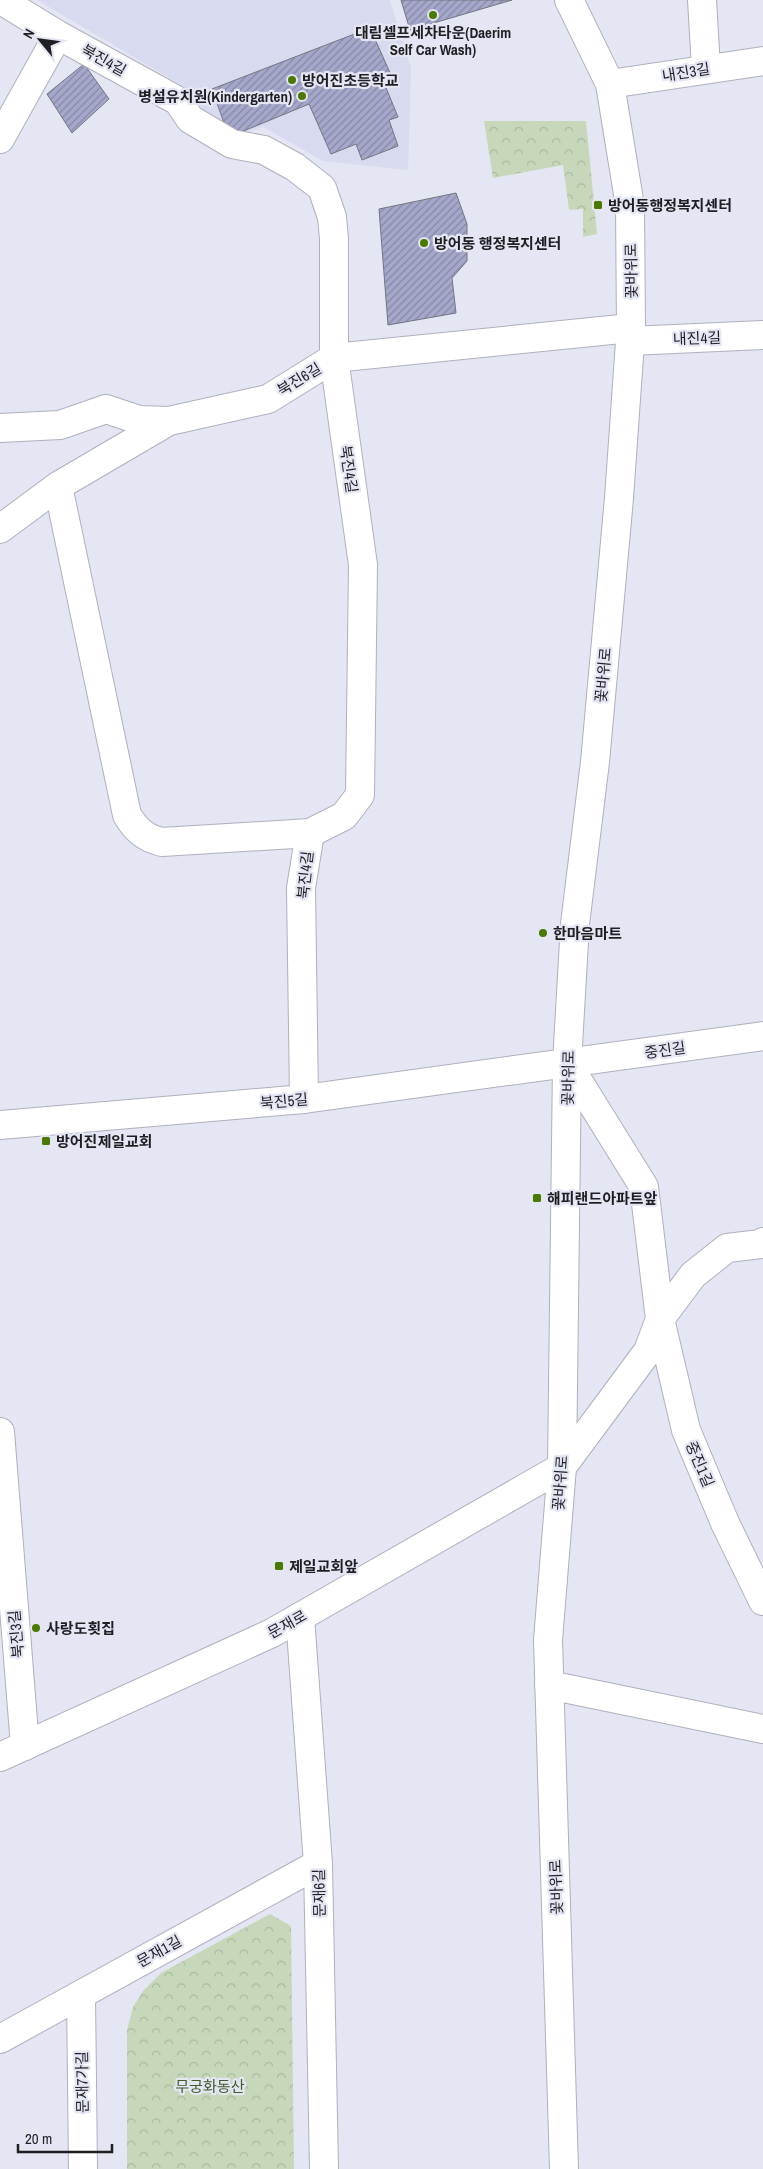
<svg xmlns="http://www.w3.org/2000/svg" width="763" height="2169" viewBox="0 0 763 2169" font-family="'Archivo Narrow','Noto Sans KR',sans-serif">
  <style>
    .built { fill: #d8daef }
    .forest { fill: url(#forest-crowns) }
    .building { fill: url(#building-hatch); stroke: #737480 }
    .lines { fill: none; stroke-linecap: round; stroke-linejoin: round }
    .street-casing { stroke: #afb0bd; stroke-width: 30 }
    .secondary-casing { stroke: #afb0bd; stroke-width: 30 }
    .street { stroke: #fff; stroke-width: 28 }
    .secondary { stroke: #fff; stroke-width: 28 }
    .poi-dot { fill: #4a7a00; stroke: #e4e6f3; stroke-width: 2 }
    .labels { text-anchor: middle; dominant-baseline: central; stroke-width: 4.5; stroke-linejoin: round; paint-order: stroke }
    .poi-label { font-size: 15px; font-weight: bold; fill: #1e1e23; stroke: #e4e6f3; text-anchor: start }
    .street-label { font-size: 15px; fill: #1e1e23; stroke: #e4e6f3 }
    .park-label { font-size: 15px; fill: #425b29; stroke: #e4e6f3 }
  </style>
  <defs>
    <pattern id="forest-crowns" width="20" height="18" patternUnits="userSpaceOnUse" patternTransform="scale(1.25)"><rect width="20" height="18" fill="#c7d8ba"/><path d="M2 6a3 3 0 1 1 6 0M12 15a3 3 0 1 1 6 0" fill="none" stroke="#aab9a0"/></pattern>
    <pattern id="building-hatch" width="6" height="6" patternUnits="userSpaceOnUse" patternTransform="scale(1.25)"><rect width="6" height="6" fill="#a6a8cb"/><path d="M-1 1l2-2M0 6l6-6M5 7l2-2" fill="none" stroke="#8788a4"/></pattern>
  </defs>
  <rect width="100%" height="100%" fill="#e4e6f3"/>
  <path class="built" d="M37 0H390L411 68 408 170 323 161 263 127 229 139 202 110 193 92Z"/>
  <path class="forest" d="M484 121H586L597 234 583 237V209L569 210 563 165 493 178Z
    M270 1914 291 1926 294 2169H127V2030L133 2007 143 1991 161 1973Z"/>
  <path class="building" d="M401 0H512L410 30Z
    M370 28 391 75 382 78 398 117 389 120 398 146 362 160 356 144 331 154 309 104 229 137 212 89Z
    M84 64 109 99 72 133 47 94Z
    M456 193 467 224V261L452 278 456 313 388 325 379 209Z"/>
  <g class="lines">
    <defs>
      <path id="street" d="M1 0 58 35 178 101 190 119 232 144 264 150 295 167 322 188 332 217 334 239V358L363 565 360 795 344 816 310 833 301 888 304 1099
        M702 0 706 68
        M610 84 763 61
        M0 139 58 35
        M630 341 763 335
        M0 428 60 425 106 409 139 420 169 421
        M58 486 127 815C136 830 145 838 162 842L310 833
        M0 529 58 486 169 421 268 399 334 358 631 328
        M567 1063 644 1187 660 1319 686 1430 725 1523 763 1601
        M0 1432 25 1746
        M562 1467 648 1351 660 1319 693 1275 727 1248 761 1244 763 1242
        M300 1617 318 1864 324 2169
        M549 1685 763 1729
        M81 1995 83 2169
        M0 2039 318 1864"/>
      <path id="secondary" d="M0 1125 304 1099 763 1036
        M0 1757 272 1633 562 1467
        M564 2169 548 1640 562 1467 567 1063 575 924 595 762 619 498 631 328 630 206 610 84 569 0"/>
    </defs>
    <use href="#street" class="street-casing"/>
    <use href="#secondary" class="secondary-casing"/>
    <use href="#street" class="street"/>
    <use href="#secondary" class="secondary"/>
  </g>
  <g class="poi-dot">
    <circle cx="433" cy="15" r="5"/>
    <circle cx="292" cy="80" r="5"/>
    <circle cx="302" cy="96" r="5"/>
    <rect x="593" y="200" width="10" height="10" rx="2.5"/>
    <circle cx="424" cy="243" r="5"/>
    <circle cx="543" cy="933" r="5"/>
    <rect x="41" y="1136" width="10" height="10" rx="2.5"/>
    <rect x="532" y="1193" width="10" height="10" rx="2.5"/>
    <rect x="274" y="1561" width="10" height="10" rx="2.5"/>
    <circle cx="36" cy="1628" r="5"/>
  </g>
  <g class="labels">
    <g class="poi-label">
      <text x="433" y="32" text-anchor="middle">대림셀프세차타운(Daerim<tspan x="433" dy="17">Self Car Wash)</tspan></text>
      <text x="302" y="80">방어진초등학교</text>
      <text x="292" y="96" text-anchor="end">병설유치원(Kindergarten)</text>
      <text x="608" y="205">방어동행정복지센터</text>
      <text x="434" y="243">방어동 행정복지센터</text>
      <text x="553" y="933">한마음마트</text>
      <text x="56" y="1141">방어진제일교회</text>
      <text x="547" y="1198">해피랜드아파트앞</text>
      <text x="289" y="1566">제일교회앞</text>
      <text x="46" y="1628">사랑도횟집</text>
    </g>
    <g class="street-label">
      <text transform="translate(104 60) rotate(29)">북진4길</text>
      <text transform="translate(686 72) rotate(-9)">내진3길</text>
      <text transform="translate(631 271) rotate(-91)">꽃바위로</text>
      <text transform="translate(697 338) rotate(-2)">내진4길</text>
      <text transform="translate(299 379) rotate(-31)">북진6길</text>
      <text transform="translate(349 469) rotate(82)">북진4길</text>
      <text transform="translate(603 675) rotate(-85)">꽃바위로</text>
      <text transform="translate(305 875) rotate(-84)">북진4길</text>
      <text transform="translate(665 1050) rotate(-8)">중진길</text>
      <text transform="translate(568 1078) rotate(-89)">꽃바위로</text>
      <text transform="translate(284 1101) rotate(-5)">북진5길</text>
      <text transform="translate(700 1464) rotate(67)">중진1길</text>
      <text transform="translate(560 1483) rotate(-86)">꽃바위로</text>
      <text transform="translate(287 1624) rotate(-29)">문재로</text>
      <text transform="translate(16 1634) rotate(-95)">북진3길</text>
      <text transform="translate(556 1887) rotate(-92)">꽃바위로</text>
      <text transform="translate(319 1893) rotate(-91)">문재6길</text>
      <text transform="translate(159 1951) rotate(-29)">문재1길</text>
      <text transform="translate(82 2082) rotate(-91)">문재7가길</text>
    </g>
    <g class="park-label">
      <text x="210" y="2086">무궁화동산</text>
    </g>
  </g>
  <g transform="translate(40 40) rotate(299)" stroke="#e4e6f3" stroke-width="4" paint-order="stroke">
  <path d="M0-4L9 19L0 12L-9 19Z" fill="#1e1e23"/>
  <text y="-8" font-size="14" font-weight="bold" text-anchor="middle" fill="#1e1e23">N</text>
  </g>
  <path d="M18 2144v8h94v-8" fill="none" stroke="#1e1e23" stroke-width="2.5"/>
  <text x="25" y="2144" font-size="15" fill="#1e1e23" stroke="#e4e6f3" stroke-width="4" paint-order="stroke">20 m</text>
</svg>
